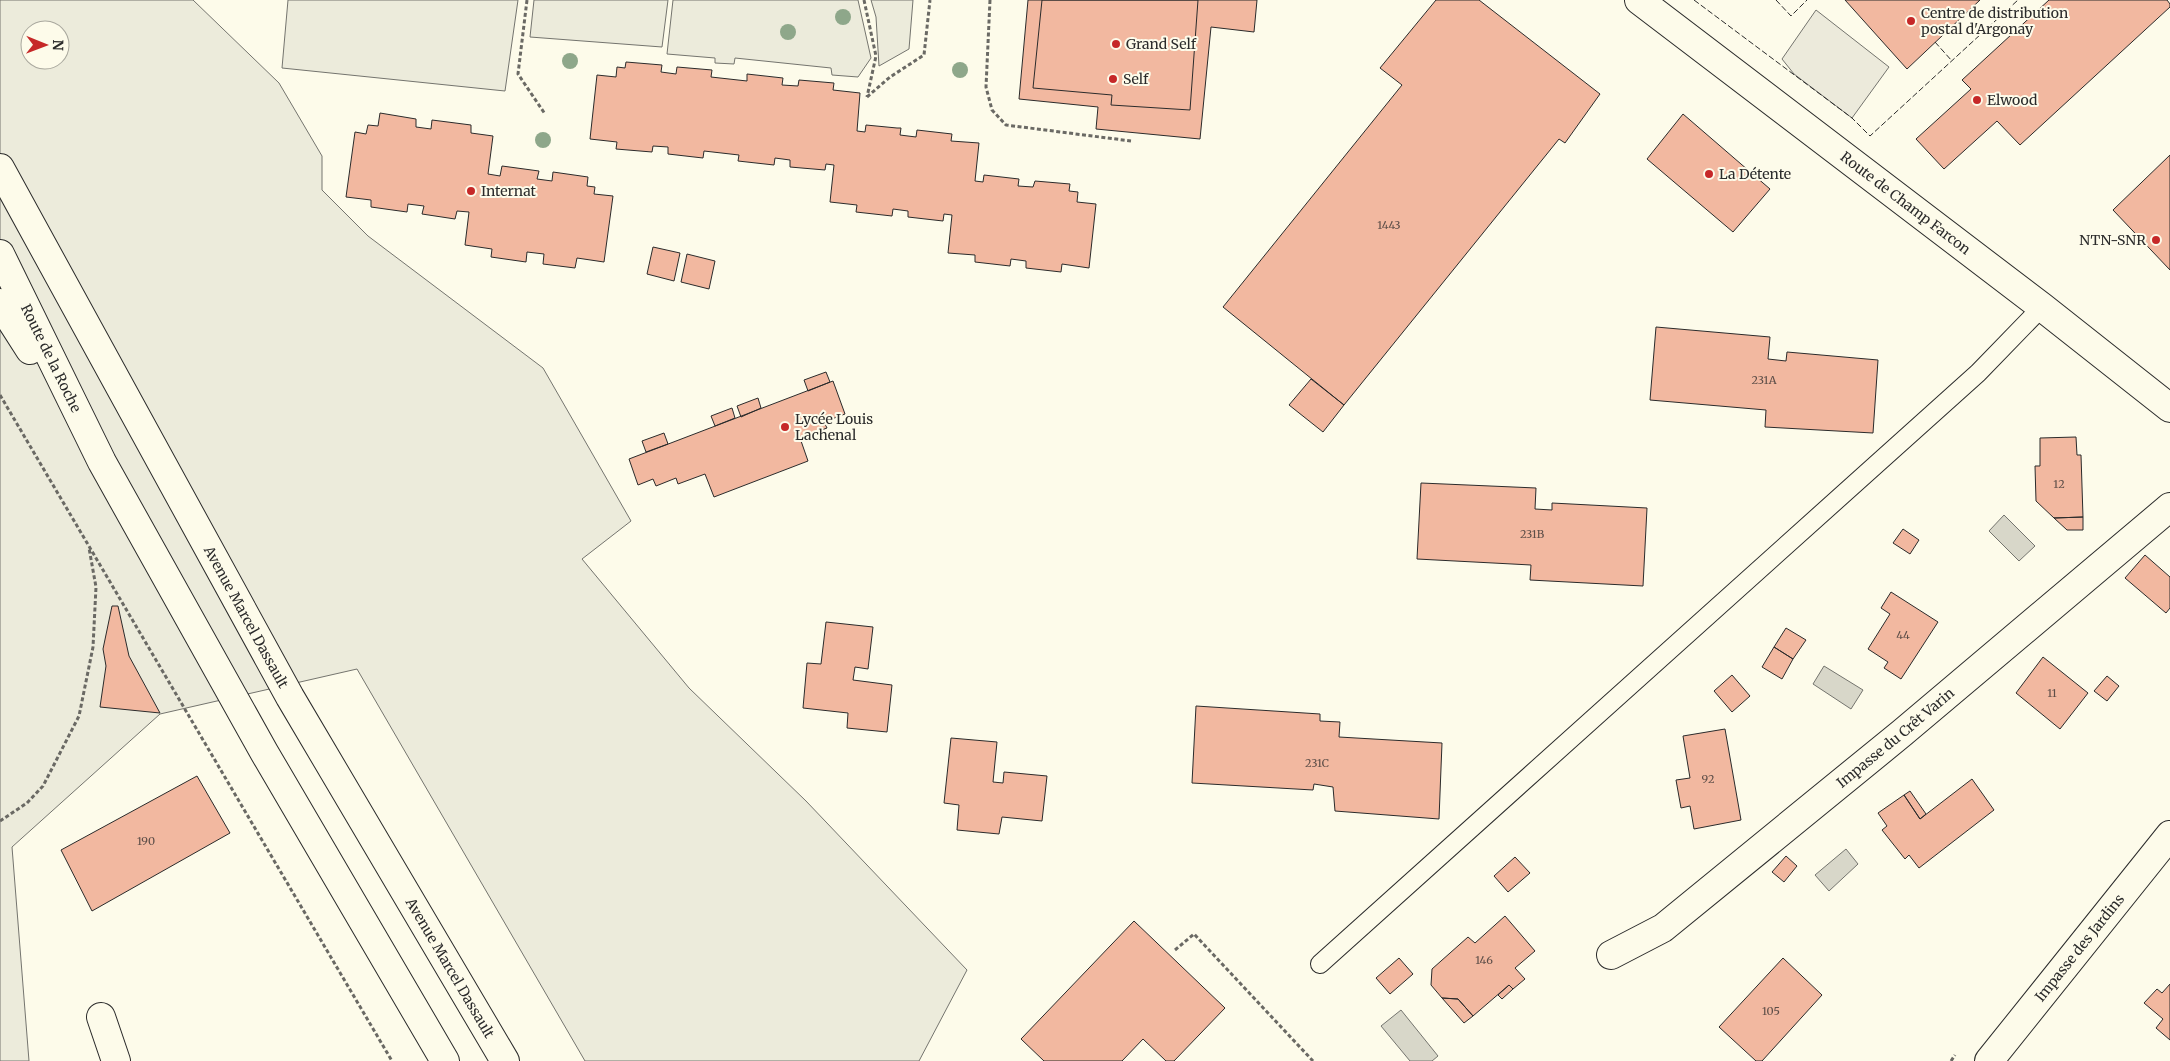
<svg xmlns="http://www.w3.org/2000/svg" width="2170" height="1061" viewBox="0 0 2170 1061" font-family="Merriweather,serif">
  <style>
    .green { fill: #ecebdb; stroke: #74746e; fill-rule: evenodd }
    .parking { fill: #eceadb; stroke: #74746e }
    .water { fill: #d8d7c9; stroke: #74746e }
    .building { fill: #f2b8a0; stroke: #2b2b2b }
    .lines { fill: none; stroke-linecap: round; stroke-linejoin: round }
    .service-casing { stroke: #2b2b2b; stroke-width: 20 }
    .minor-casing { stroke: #2b2b2b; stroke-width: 30 }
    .tertiary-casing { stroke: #2b2b2b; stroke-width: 30 }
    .trunk-casing { stroke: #2b2b2b; stroke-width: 30 }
    .path { stroke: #6a6964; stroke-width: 3; stroke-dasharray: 4 2.5; stroke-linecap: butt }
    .service { stroke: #fdfbea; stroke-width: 18 }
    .minor { stroke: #fdfbea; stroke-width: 28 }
    .tertiary { stroke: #fdfbea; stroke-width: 28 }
    .trunk { stroke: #fdfbea; stroke-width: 28 }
    .fence { stroke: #2b2b2b; stroke-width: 1; stroke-dasharray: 6 2.5; stroke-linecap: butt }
    .tree { fill: #8ea78a }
    .poi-dot { fill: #c62828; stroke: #fdfbea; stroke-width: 2 }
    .labels { text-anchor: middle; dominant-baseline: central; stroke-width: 4; stroke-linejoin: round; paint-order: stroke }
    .number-label { font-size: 11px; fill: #5d4e48 }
    .poi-label { font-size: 14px; fill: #2b2b2b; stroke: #fdfbea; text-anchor: start }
    .street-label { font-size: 14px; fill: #2b2b2b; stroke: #fdfbea }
  </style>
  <rect width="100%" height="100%" fill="#fdfbea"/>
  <path class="green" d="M0 0H193L279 83 322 156V190L368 236 543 368 631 521 582 559 689 688 806 801 967 970 919 1061H585L357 669 160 714 12 847 29 1061H0ZM30 30H60V60H30Z
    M288 0H518L505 91 282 68Z
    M534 0H668L662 47 530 37Z
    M673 0H858L871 58 858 77 832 75 831 68 735 58 734 64 715 63V58L667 54Z
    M871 0H913L909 49 879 66 876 17Z"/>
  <path class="parking" d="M1816 10 1889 67 1852 118 1794 74 1782 59Z"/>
  <path class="water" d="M2004 515 2035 546 2019 561 1989 531Z
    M1824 666 1863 690 1851 709 1813 684Z
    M1846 849 1858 864 1829 891 1815 875Z
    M1401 1010 1438 1056 1432 1061H1410L1381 1026Z"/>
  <path class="building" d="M1028 0H1257L1254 32 1211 27 1200 139 1096 129 1098 107 1019 99Z
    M1042 0H1198L1190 110 1111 105 1112 95 1033 88Z
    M1436 0H1479L1600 94 1565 143 1559 139 1344 405 1223 307 1402 85 1380 68Z
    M1845 0H1980L1907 69Z
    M2049 0H2167L2170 4V7L2020 145 1997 121 1944 169 1916 139 1971 89 1962 80Z
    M626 62 662 65 661 72 676 74 677 67 712 70 711 77 747 81V74L783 78 782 85 798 86 799 80 834 83 833 90 860 93 857 131 865 132 866 125 897 128H901L900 135 916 137 917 130 952 134 951 141 979 143 975 181 983 182 984 175 1019 179 1018 186 1033 187 1035 181 1070 184 1069 191 1078 192 1077 202 1096 204 1089 268 1062 264 1061 272 1026 268V261L1011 259 1010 266 975 262V255L948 253 952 215 944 214 943 221 908 217V211L893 209 892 216 856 212 857 205 830 202 834 165 826 164 825 170 790 167V160L775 158 774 165 738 161 739 155 704 151 703 158 668 154V147L653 146 652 152 616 149 617 142 590 139 597 75 616 77 617 67 625 68Z
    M380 113 416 119V127L431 129 432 120 471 125V133L493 136 488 174 500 176 502 166 539 171 537 179 552 181 553 172 588 177 587 186 595 187 594 194 613 196 604 262 577 258 575 268 543 264 544 254 527 252 526 262 491 257 492 249 465 245 469 212 457 211 455 219 422 214 424 206 408 204 407 212 371 207V200L346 197 355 132 366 134 368 125 378 126Z
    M1683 114 1770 189 1733 232 1647 159Z
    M2170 155V270L2113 210Z
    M653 247 680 253 674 281 647 274Z
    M687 254 715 261 709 289 681 282Z
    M1656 327 1770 337 1768 359 1786 361 1787 352 1878 360 1873 433 1765 427 1766 410 1650 400Z
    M826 372 830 382 808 391 804 380Z
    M1311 379 1344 405 1323 432 1289 405Z
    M833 381 845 414 824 422 827 428 800 438 808 461 714 497 705 474 678 484 676 478 656 486 653 479 638 485 629 459Z
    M758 398 761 408 741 417 737 406Z
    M732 408 735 418 715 426 711 416Z
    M664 433 668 444 646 452 642 441Z
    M2076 437 2077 455H2081L2083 517 2054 518 2036 501 2035 466H2040V438Z
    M1421 483 1536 488 1535 509 1552 510V503L1647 508 1643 586 1530 580 1531 565 1417 559Z
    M2083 517V530H2067L2054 518Z
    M1903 529 1919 540 1910 554 1893 543Z
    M2145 555 2170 577V608L2166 613 2125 578Z
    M1891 592 1938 622 1901 679 1884 668 1888 662 1868 649 1890 614 1881 608Z
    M112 606H118L129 656 160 713 100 707 106 666 103 649Z
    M826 622 873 627 868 669 855 667 853 680 892 685 887 732 847 728 848 713 803 708 807 663 821 664Z
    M1786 628 1806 640 1793 659 1774 647Z
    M1774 647 1793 659 1782 679 1762 667Z
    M2043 657 2088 693 2060 729 2016 693Z
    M1732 675 1750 696 1732 712 1714 691Z
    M2107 676 2119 686 2107 701 2094 691Z
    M1196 706 1320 714V721L1340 722 1339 737 1442 743 1439 819 1335 811 1333 787 1314 784 1313 790 1192 783Z
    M1725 729 1741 820 1694 829 1690 806 1681 808 1676 780 1690 778 1683 736Z
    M951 738 997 742 993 782 1003 783 1004 772 1047 776 1042 821 1002 817 999 834 957 830 959 805 944 803Z
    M197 776 230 833 92 911 61 850Z
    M1972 779 1994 810 1919 868 1909 855 1905 859 1882 830 1887 826 1878 813 1904 795 1920 819Z
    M1910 791 1926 814 1920 819 1904 795Z
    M1786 856 1797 866 1784 882 1772 872Z
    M1515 857 1530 873 1508 892 1494 876Z
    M1505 916 1535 951 1515 968 1525 979 1513 989 1509 985 1473 1016 1458 999 1442 998 1431 985 1432 969 1468 937 1475 943Z
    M1134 921 1225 1008 1174 1061H1166L1143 1039 1122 1061H1044L1021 1039Z
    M1399 958 1413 974 1390 994 1376 978Z
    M1783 958 1822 995 1762 1061H1756L1719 1027Z
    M2170 984V1040L2156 1028 2163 1019 2144 1003 2157 989 2162 993Z
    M1509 985 1513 989 1502 999 1498 995Z
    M1442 998 1458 999 1473 1016 1464 1023Z"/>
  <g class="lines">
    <defs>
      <path id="service" d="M1320 964 1978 373 2042 307"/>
      <g id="minor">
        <path id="s1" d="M1611 955 1663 928 1902 733 2170 507"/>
        <path d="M101 1017 116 1061"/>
        <path id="s2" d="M1989 1061 2170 835"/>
      </g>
      <g id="tertiary">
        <path id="s3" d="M1639 0 2042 307 2170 408"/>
      </g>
      <g id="trunk">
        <path id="s4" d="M0 168 290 697 505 1061"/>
        <path id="s5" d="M0 254 102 462 264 752 445 1061"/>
        <path d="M0 303 30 350"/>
      </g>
    </defs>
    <use href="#service" class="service-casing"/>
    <use href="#minor" class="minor-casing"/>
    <use href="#tertiary" class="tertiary-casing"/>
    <use href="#trunk" class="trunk-casing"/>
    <path class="path" d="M527 0 518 74 545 114
      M864 0 876 56 867 97
      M990 0 986 87 992 110 1006 125 1131 141
      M867 97 890 77 924 55 930 0
      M0 395 392 1061
      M0 821 27 803 43 786 79 716 93 647 96 587 89 548
      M1175 950 1194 934 1313 1061
      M1951 1061 1955 1055"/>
    <use href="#service" class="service"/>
    <use href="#minor" class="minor"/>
    <use href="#tertiary" class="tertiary"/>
    <use href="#trunk" class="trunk"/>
    <path class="fence" d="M1694 0 1852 118 1870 136 2018 0
      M1776 0 1791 16 1807 0
      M1935 42 1952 61"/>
  </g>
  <g class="tree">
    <circle cx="843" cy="17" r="8"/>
    <circle cx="788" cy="32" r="8"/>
    <circle cx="570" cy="61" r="8"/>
    <circle cx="960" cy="70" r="8"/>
    <circle cx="543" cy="140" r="8"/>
  </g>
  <g class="poi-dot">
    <circle cx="1911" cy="21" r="5"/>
    <circle cx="1116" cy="44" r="5"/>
    <circle cx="1113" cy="79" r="5"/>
    <circle cx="1977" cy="100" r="5"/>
    <circle cx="1709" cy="174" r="5"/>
    <circle cx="471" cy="191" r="5"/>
    <circle cx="2156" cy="240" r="5"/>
    <circle cx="785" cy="427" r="5"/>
  </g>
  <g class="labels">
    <g class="number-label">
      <text x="1389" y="225">1443</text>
      <text x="1764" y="380">231A</text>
      <text x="2059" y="484">12</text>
      <text x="1532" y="534">231B</text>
      <text x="1903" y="635">44</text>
      <text x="2052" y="693">11</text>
      <text x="1317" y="763">231C</text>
      <text x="1708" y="779">92</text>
      <text x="146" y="841">190</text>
      <text x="1484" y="960">146</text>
      <text x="1771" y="1011">105</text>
    </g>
    <g class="poi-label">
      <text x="1921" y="13">Centre de distribution<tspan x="1921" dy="16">postal d'Argonay</tspan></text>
      <text x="1126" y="44">Grand Self</text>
      <text x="1123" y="79">Self</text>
      <text x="1987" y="100">Elwood</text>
      <text x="1719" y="174">La Détente</text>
      <text x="481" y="191">Internat</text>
      <text x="2146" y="240" text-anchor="end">NTN-SNR</text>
      <text x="795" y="419">Lycée Louis<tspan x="795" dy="16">Lachenal</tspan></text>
    </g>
    <g class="street-label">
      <text stroke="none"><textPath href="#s3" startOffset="335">Route de Champ Farcon</textPath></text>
      <text stroke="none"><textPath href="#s5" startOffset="116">Route de la Roche</textPath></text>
      <text stroke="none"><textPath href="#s4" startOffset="512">Avenue Marcel Dassault</textPath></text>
      <text stroke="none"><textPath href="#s1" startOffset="359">Impasse du Crêt Varin</textPath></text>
      <text stroke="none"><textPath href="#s2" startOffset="145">Impasse des Jardins</textPath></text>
      <text stroke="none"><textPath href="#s4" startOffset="918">Avenue Marcel Dassault</textPath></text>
    </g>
  </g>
  <g transform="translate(45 45) rotate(91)"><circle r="24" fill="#fdfbea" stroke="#a9a89e"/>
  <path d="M0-4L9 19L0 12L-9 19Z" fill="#c62828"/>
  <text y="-8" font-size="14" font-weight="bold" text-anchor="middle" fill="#2b2b2b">N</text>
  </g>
</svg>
